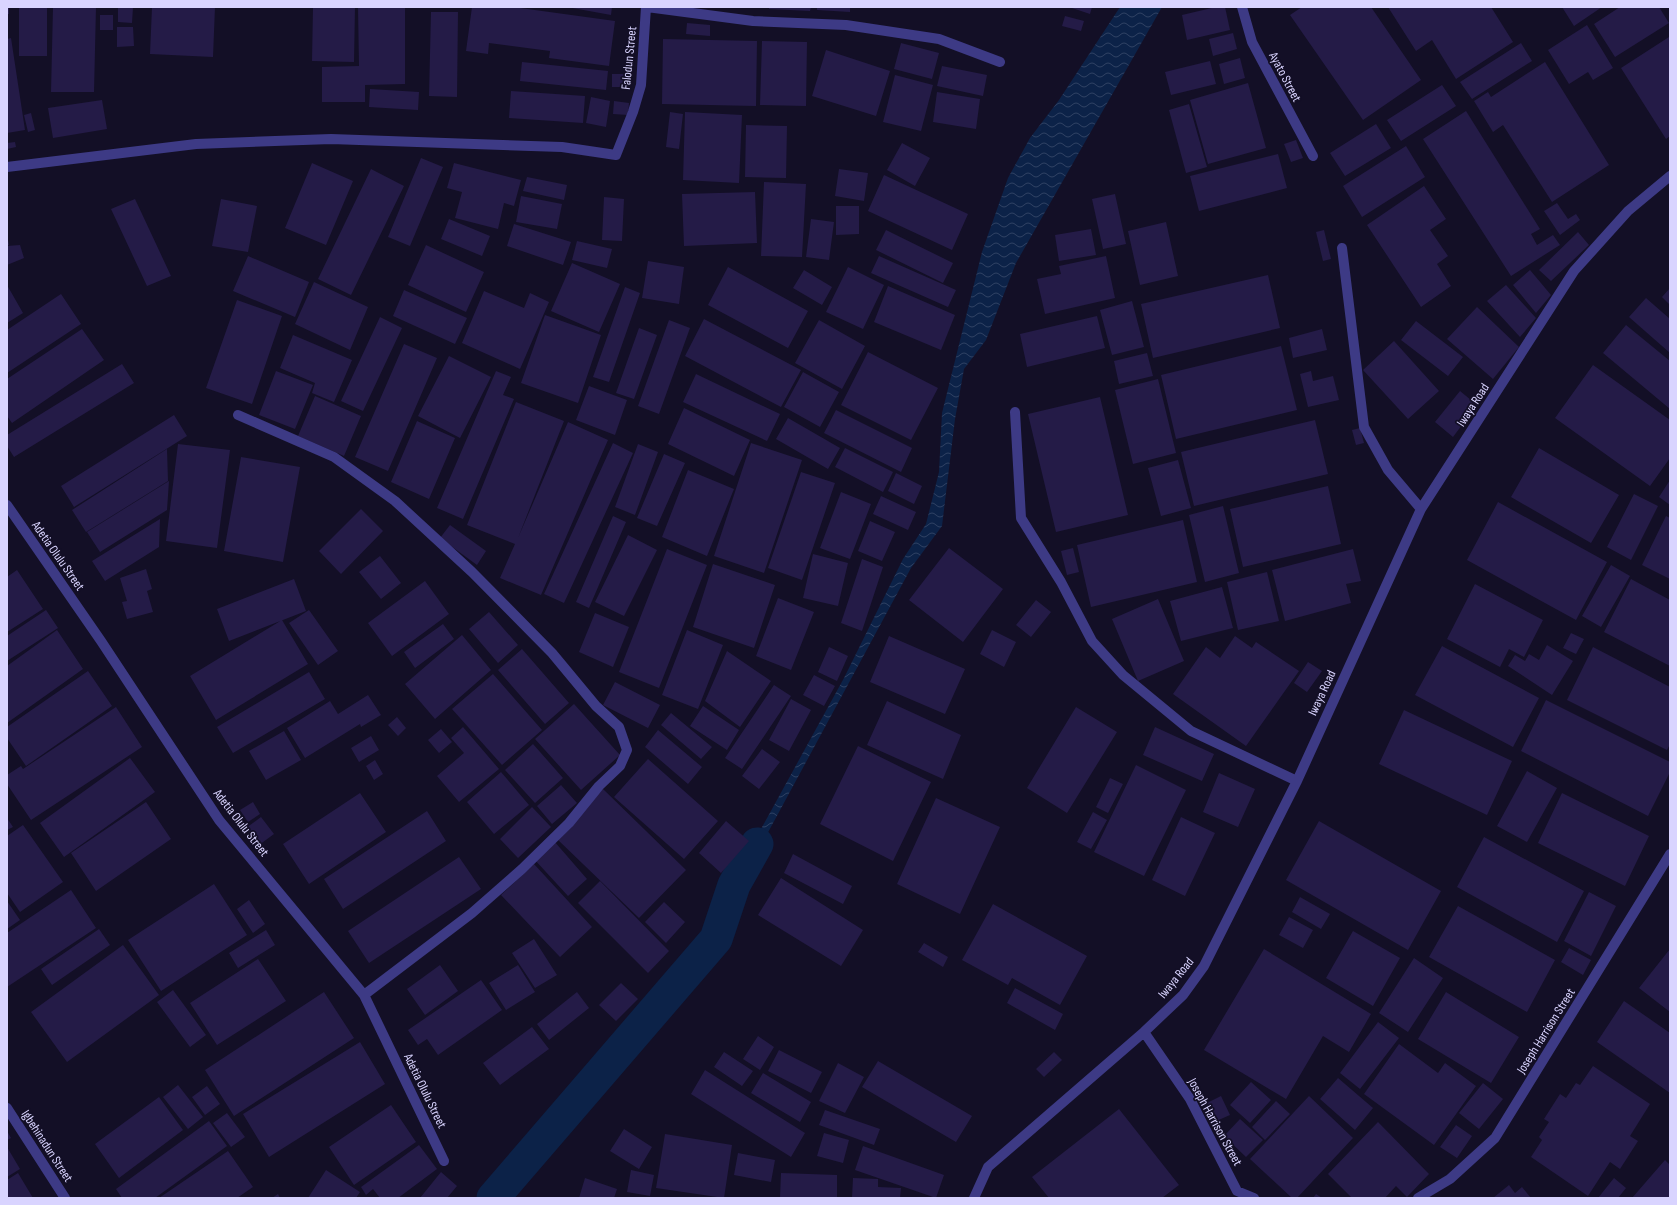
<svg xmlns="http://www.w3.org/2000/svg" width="1677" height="1205" viewBox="0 0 1677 1205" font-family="'Sofia Sans Condensed',sans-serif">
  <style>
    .water { fill: url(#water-waves) }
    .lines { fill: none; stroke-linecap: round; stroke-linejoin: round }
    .canal { stroke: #0c2248; stroke-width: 33 }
    .building { fill: #241b47 }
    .minor { stroke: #3d3a85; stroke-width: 10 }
    .labels { text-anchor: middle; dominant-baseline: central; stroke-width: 3.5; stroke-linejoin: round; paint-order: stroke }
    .street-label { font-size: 13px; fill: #d9d4ff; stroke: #130f26 }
  </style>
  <defs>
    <pattern id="water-waves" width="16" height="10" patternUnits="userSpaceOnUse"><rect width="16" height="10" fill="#0c2248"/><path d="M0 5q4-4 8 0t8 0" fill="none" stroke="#2f4163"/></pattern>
  </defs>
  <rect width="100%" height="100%" fill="#130f26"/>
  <path class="water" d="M1120 7H1162L1016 263 986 340 964 369 955 419 942 526 911 568 739 886 733 880 844 678 903 559 926 524 939 472 942 413 982 252 1008 178 1030 138 1059 100Z"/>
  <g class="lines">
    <path class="canal" d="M493 1198 716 939 734 885 757 844"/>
  </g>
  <path class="building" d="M7 7H9V14H7Z
    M19 7H47V56H19Z
    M53 7H96L94 92H51Z
    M118 7H133L132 23 118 22Z
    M152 7H215L213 57 150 54Z
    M313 7H355L354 62 312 61Z
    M358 7H405V84L365 85V102H322V67L359 66Z
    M472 7H513L615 21 609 66 549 58 550 51 489 43 488 54 466 51Z
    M567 7H612L611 15Z
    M769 7H811L810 11 769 9Z
    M817 7H850V12L817 10Z
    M1069 7H1092L1090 14Z
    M1216 7H1225L1230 30 1187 40 1182 15Z
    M1302 7H1371L1421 80 1363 120 1290 15Z
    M1388 7H1491L1513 42 1456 79 1432 40 1416 51Z
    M1562 7H1602L1574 26Z
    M1620 7H1659L1669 23 1615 57 1594 24Z
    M431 12H458L457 97 429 96Z
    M100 15H113V30H100Z
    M1065 16 1084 21 1081 31 1062 26Z
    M687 23 710 25V36L686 34Z
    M1587 25 1613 68 1593 80 1588 72 1569 84 1548 50Z
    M117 27H133L134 46 117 47Z
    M1233 33 1237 49 1213 56 1209 39Z
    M1669 37 1670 136 1666 139 1621 68Z
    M11 38 25 130 7 133V39Z
    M663 39 757 41 756 106 662 104Z
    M762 41 807 42 806 106 760 105Z
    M901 43 939 53 932 79 894 69Z
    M1521 43 1532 61 1472 99 1460 82Z
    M826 50 890 71 876 116 812 96Z
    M1240 58 1245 78 1224 84 1219 64Z
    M1210 61 1216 84 1171 95 1165 72Z
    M522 62 608 71 606 90 520 81Z
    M1545 62 1609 165 1552 202 1503 125 1493 132 1474 101 1488 92 1491 97Z
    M942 66 987 75 983 96 937 86Z
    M612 74H624L623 87H612Z
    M895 75 933 85 921 131 883 122Z
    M1248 83 1266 148 1208 164 1190 100Z
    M1442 85 1456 106 1401 141 1387 120Z
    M370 89 419 92 418 110 369 107Z
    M511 91 585 96 583 123 509 118Z
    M937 92 980 99 976 129 933 122Z
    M591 97 610 101 606 127 586 123Z
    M102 100 107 129 53 138 48 108Z
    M614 101 629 103 628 115 613 114Z
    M1189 104 1207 167 1186 173 1169 110Z
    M1466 111 1540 229 1531 234 1537 245 1553 235 1560 245 1511 276 1423 139Z
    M670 112 683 114 679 149 666 147Z
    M685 112 742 115 739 183 683 180Z
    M31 113 35 130 28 132 24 115Z
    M1376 124 1391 148 1345 176 1330 153Z
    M746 125 787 126 786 178 745 177Z
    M1296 140 1303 158 1291 162 1284 144Z
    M15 142 16 147 7 149V143Z
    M902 143 930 158 915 186 887 170Z
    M1406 146 1425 177 1362 217 1343 186Z
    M1278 154 1287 188 1199 211 1190 176Z
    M421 158 443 167 410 246 388 237Z
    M312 163 353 181 326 245 285 228Z
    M454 163 521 180 514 206 504 203 498 229 455 218 462 192 447 188Z
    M371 169 404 186 351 295 318 279Z
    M839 169 868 173 864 201 835 196Z
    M884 175 968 214 952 250 868 211Z
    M527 177 567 185 564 200 523 191Z
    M764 182 806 184 802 257 761 256Z
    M1424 186 1446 219 1430 230 1448 256 1437 264 1451 286 1421 307 1367 225Z
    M755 192 757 243 684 246 682 194Z
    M1115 194 1126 244 1103 249 1092 199Z
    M521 196 562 204 557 229 516 222Z
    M604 197 624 199 622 241 602 240Z
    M135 199 171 276 147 286 111 209Z
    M221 199 257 206 248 252 212 246Z
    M1557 203 1568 219 1576 214 1580 220 1560 235 1544 211Z
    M836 206H859V234L836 235Z
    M449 219 490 236 482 256 441 239Z
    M811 219 834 222 829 260 806 257Z
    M1166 222 1178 276 1140 285 1128 231Z
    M514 224 571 242 563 265 507 246Z
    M1091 229 1096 255 1059 261 1055 235Z
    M886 230 953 263 943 283 876 250Z
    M1324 230 1331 259 1323 261 1316 232Z
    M1578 232 1589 245 1551 281 1539 270Z
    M7 235 9 245H7Z
    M577 241 612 249 607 268 572 260Z
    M20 245 24 258 7 265V246Z
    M426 245 484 272 466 312 408 285Z
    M248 256 309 282 295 317 233 291Z
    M879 256 956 290 948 307 871 273Z
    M1106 256 1115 298 1045 314 1037 279 1061 274 1059 266Z
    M648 261 684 267 679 304 642 298Z
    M572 263 620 284 599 332 551 311Z
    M728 267 808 311 788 348 708 305Z
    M848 267 884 285 863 329 826 312Z
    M804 270 832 287 822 305 793 288Z
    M1530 270 1551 295 1536 313 1513 285Z
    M1268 275 1280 328 1153 358 1141 304Z
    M314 282 368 307 350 350 295 324Z
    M7 285 23 313 7 323Z
    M1506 285 1536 318 1520 337 1487 301Z
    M888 286 955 315 941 350 874 322Z
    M625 287 640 293 609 382 593 377Z
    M1670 288V305L1662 297Z
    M404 290 467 318 455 344 393 316Z
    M484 291 524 308 530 293 549 302 520 369 462 343Z
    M61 294 81 324 7 373V330Z
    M1646 298 1670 319V353L1629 317Z
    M237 300 282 316 252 404 206 388Z
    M1132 301 1144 347 1112 355 1100 310Z
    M1477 307 1519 347 1493 379 1447 339Z
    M545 315 601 335 578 403 521 383Z
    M1097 316 1105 348 1027 367 1020 334Z
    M380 317 402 328 363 411 341 401Z
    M704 319 801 370 781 407 685 356Z
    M669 320 690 328 659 414 638 406Z
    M819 320 865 346 842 389 795 363Z
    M1416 321 1463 357 1448 376 1401 340Z
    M1626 325 1670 361V409L1603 353Z
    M639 328 657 335 634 399 616 393Z
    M82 329 104 360 12 423 7 416V379Z
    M1322 329 1327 350 1293 358 1289 338Z
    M293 335 352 360 334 402 312 393 315 383 280 368Z
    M1394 341 1439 391 1408 419 1363 370Z
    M404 344 437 358 388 471 355 457Z
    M1281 346 1297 410 1176 439 1161 375Z
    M868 352 938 388 911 440 841 405Z
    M1147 353 1153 376 1119 384 1114 361Z
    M449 356 491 377 460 438 418 416Z
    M122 364 134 383 14 457 7 446V435Z
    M1593 365 1670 420V458L1650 486 1555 418Z
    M276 371 313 385 295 429 259 415Z
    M496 371 511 377 503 395 514 399 463 519 437 508Z
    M1311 371 1313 381 1333 376 1339 400 1308 407 1300 374Z
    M803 372 839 392 820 427 784 407Z
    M696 374 780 414 767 441 683 402Z
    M1158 379 1176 453 1133 464 1115 390Z
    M589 386 627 400 615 435 576 420Z
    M1460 391 1477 405 1453 437 1435 422Z
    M315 396 361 416 344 456 298 436Z
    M1100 397 1128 515 1056 532 1028 414Z
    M516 402 564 421 518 538 568 422 608 440 541 595 500 578 515 544 467 525Z
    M684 408 750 440 734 476 668 444Z
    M836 410 912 448 901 472 824 433Z
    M174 415 187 436 74 507 61 486Z
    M788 418 840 448 828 469 776 439Z
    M1315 420 1328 474 1194 506 1181 452Z
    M417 421 455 438 429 499 391 482Z
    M1360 428 1364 443 1356 445 1352 430Z
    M613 443 633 453 564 603 544 594Z
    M751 443 802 460 764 573 714 556Z
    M178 444 230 450 217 548 166 541Z
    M638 444 658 452 635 515 615 507Z
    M845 448 893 472 883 492 835 467Z
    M1539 448 1619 495 1591 543 1511 497Z
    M167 449 168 481 86 532 72 510Z
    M664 454 685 463 657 526 637 518Z
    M241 457 300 467 283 562 224 551Z
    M1178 460 1191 508 1161 516 1148 468Z
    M688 470 734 489 707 556 662 537Z
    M801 472 835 483 802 580 768 568Z
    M896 473 922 486 914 504 888 491Z
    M1670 480V505L1659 497Z
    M169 481 167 510 100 552 87 532Z
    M1328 486 1341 544 1243 567 1230 509Z
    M841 492 871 504 850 559 820 548Z
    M1634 494 1658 506 1631 560 1607 547Z
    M881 496 916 512 908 530 873 514Z
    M1498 502 1607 562 1576 620 1467 560Z
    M1223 506 1239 573 1205 582 1189 515Z
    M361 509 383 531 341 574 319 551Z
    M613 516 626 522 589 608 576 602Z
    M1666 516 1670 518V579L1642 565Z
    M160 519 159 547 105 581 92 561Z
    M1183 520 1197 582 1091 607 1077 545Z
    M870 521 895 532 882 561 858 551Z
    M450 525 486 551 477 565 440 538Z
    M628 535 657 550 624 616 595 602Z
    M949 548 1003 589 963 642 909 600Z
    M1073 548 1079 572 1067 575 1061 551Z
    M667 549 707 565 659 688 619 672Z
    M1353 549 1361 581 1346 584 1351 603 1285 621 1272 570Z
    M813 554 848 563 838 606 803 598Z
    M380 556 401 583 381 599 359 572Z
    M862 559 883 567 862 631 841 623Z
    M713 564 775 585 754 648 693 627Z
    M1611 565 1630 576 1601 627 1582 616Z
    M146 569 152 589 147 591 153 612 127 619 122 602 127 601 120 578Z
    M17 570 43 609 7 632V577Z
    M1267 572 1279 621 1238 630 1227 582Z
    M294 579 306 611 229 641 217 609Z
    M1631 579 1670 600V666L1604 632Z
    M425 581 449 614 392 656 368 623Z
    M1475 584 1543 620 1524 657 1509 649 1500 667 1447 639Z
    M1222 587 1233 628 1181 641 1170 601Z
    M778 598 814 612 791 670 756 656Z
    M1158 599 1184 661 1138 681 1112 619Z
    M1036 600 1051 612 1031 637 1016 625Z
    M46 610 58 628 7 661V636Z
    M309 610 338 651 318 665 289 623Z
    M489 612 518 645 498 663 469 629Z
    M595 613 629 627 613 667 579 652Z
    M282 620 308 664 216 720 190 676Z
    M443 624 454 639 415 668 404 652Z
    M57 630 83 669 7 723V666Z
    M687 630 723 645 698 709 662 695Z
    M992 630 1016 642 1004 667 980 654Z
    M1571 633 1584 639 1576 654 1563 648Z
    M462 635 491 670 435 719 405 684Z
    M889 636 965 669 945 714 870 682Z
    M1235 636 1252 648 1256 642 1299 671 1246 746 1173 694 1206 647 1220 658Z
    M1547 645 1573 661 1552 695 1508 666 1515 655 1525 661 1529 654 1539 660Z
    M1442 646 1539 698 1513 747 1415 695Z
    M829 647 848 656 837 681 818 672Z
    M1593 647 1670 687V744L1667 750 1567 700Z
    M522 649 569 703 545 724 498 670Z
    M727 651 771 681 740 727 705 701Z
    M1308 662 1322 671 1307 692 1294 683Z
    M88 671 112 706 26 766 7 738V727Z
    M309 672 325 699 233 753 217 727Z
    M493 674 542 730 502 765 452 709Z
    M814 675 835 686 824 706 803 695Z
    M615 682 660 705 648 728 603 705Z
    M774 685 791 696 742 769 725 758Z
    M368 695 381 715 361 727 360 724 305 758 287 728 330 701 338 714Z
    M791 699 811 710 789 751 769 740Z
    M1546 700 1670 762V772L1648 816 1521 751Z
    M887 701 961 735 943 779 867 745Z
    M574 704 620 755 581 790 535 739Z
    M703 706 739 730 727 750 690 726Z
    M116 707 142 747 31 820 7 784V775L21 766 23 769Z
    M1076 707 1117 732 1067 813 1027 788Z
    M1404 710 1512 761 1487 815 1379 764Z
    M671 713 712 747 701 759 661 725Z
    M397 717 406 728 398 736 388 725Z
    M463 727 499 769 459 802 437 776 464 753 451 738Z
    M1155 727 1214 754 1202 781 1143 755Z
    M441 729 452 742 439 753 428 740Z
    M658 730 702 767 688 784 645 747Z
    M284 731 301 760 266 780 249 751Z
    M371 736 379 750 359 762 351 748Z
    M533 744 563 778 535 803 505 770Z
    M858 746 931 782 893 861 820 824Z
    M762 749 780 762 759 789 742 776Z
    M130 758 155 792 64 857 40 823Z
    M648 759 718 821 684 859 614 797Z
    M375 760 383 774 374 780 366 766Z
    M1136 765 1186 790 1144 876 1094 852Z
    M1527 771 1557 788 1527 842 1497 826Z
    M501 772 529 805 494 834 467 802Z
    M1219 773 1255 789 1238 827 1203 812Z
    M1110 778 1123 784 1108 813 1096 807Z
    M561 785 577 803 552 824 537 806Z
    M603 789 686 870 639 918 556 838Z
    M360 793 386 832 309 884 283 844Z
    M1562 793 1649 836 1625 886 1538 843Z
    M936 798 1000 827 960 914 897 884Z
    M146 802 171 839 96 891 71 853Z
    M253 802 260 814 248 822 240 810Z
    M532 807 551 827 518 858 500 839Z
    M427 811 446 841 343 909 324 879Z
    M1093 812 1107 820 1091 849 1077 842Z
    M238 813 245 823 238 828 232 818Z
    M261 817 274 834 259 845 246 828Z
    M1181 817 1215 833 1185 896 1152 880Z
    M7 818 13 827 7 830Z
    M726 821 749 841 721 873 699 853Z
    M1319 821 1441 891 1408 950 1286 880Z
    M23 825 63 882 20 912 7 893V836Z
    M1484 837 1584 891 1557 942 1457 887Z
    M554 841 587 879 568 896 534 859Z
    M793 854 852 886 843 904 784 873Z
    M459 857 481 889 369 963 348 931Z
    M534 864 592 927 560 957 501 895Z
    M781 878 863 930 841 966 758 915Z
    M600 881 669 951 648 973 578 903Z
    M214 884 247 935 161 991 128 940Z
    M71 890 96 928 7 987V933Z
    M1589 892 1616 906 1591 956 1564 941Z
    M1300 897 1330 914 1321 929 1292 912Z
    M249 900 265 924 253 933 237 909Z
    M7 901 20 920 7 929Z
    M664 902 685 922 666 943 645 922Z
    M993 904 1087 956 1060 1005 1012 978 1008 985 962 960Z
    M1458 906 1555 960 1527 1012 1429 957Z
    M1289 917 1313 930 1303 948 1279 935Z
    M99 929 110 945 52 985 41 969Z
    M266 930 275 945 238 968 229 953Z
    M1353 931 1400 958 1373 1006 1326 978Z
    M534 939 557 975 535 988 512 953Z
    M924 943 948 957 943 967 918 952Z
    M123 945 159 995 67 1062 31 1012Z
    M1569 948 1591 960 1583 975 1561 962Z
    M1264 949 1371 1014 1349 1052 1323 1036 1286 1099 1204 1050Z
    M1670 949V1012L1639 988Z
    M1414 958 1443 978 1408 1032 1379 1013Z
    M258 959 286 1001 217 1045 190 1003Z
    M440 965 458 991 425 1015 407 989Z
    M518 965 535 992 506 1010 489 983Z
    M481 980 502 1010 438 1055 427 1039 418 1045 408 1030Z
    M621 983 638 999 616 1021 599 1005Z
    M1015 988 1063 1014 1055 1030 1007 1003Z
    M173 990 206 1035 190 1047 157 1002Z
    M324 992 354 1038 234 1116 205 1070Z
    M577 992 589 1008 549 1040 537 1024Z
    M1446 992 1519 1037 1491 1083 1418 1039Z
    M1624 1001 1670 1033V1093L1597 1042Z
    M1378 1022 1399 1038 1360 1089 1340 1073Z
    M532 1027 549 1049 500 1085 483 1063Z
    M758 1036 774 1047 760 1070 743 1059Z
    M360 1042 385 1084 269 1157 243 1114Z
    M1399 1044 1438 1073 1445 1063 1476 1086 1434 1145 1364 1094Z
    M779 1050 822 1072 811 1093 768 1071Z
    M724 1052 753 1071 742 1086 714 1067Z
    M1054 1052 1062 1060 1044 1077 1036 1069Z
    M878 1061 972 1116 956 1142 862 1087Z
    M838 1063 864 1077 845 1113 819 1101Z
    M1593 1066 1650 1104 1630 1136 1638 1141 1620 1169 1610 1162 1588 1196 1531 1157 1542 1140 1539 1137 1549 1122 1544 1119 1560 1094 1566 1098 1576 1083 1580 1085Z
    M705 1070 805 1133 791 1157 691 1094Z
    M763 1073 811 1102 800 1122 751 1093Z
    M1338 1078 1373 1108 1355 1130 1320 1099Z
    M1251 1082 1271 1100 1250 1123 1230 1105Z
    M1483 1083 1503 1099 1479 1129 1459 1113Z
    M178 1085 203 1117 188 1129 163 1097Z
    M207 1086 220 1104 205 1115 192 1097Z
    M1221 1096 1230 1115 1214 1122 1205 1104Z
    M1309 1096 1353 1138 1297 1198H1292L1250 1159Z
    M159 1097 183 1130 119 1178 95 1144Z
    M1276 1101 1290 1114 1265 1140 1252 1127Z
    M391 1105 416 1142 354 1185 329 1147Z
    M1119 1109 1179 1185 1162 1198H1049L1032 1177Z
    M825 1110 880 1129 874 1145 819 1125Z
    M227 1113 245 1137 231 1147 213 1123Z
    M1240 1119 1263 1140 1246 1157 1224 1136Z
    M209 1121 227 1146 155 1198H122L116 1189Z
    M1378 1122 1429 1174 1407 1197 1396 1186 1385 1198H1352L1328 1174Z
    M1456 1125 1472 1136 1457 1158 1440 1147Z
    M624 1129 652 1147 639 1169 610 1151Z
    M7 1131 11 1138 7 1140Z
    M824 1133 849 1140 843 1163 817 1156Z
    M665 1134 732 1145 724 1198 656 1188Z
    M419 1145 437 1169 398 1198H380L373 1189 366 1195 361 1187Z
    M863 1146 944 1175 936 1198 855 1170Z
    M7 1147 20 1169 7 1177Z
    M228 1151 253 1187 237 1198H159Z
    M738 1153 775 1160 771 1182 734 1175Z
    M1665 1160 1670 1165V1198H1632Z
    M326 1170 360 1192 356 1198H308Z
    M631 1170 654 1175 650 1196 627 1192Z
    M441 1172 457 1186 447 1198H420Z
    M18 1173 33 1198H7V1180Z
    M781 1173 837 1175V1198H780Z
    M585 1178 617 1189 614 1198H579Z
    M853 1178 878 1179V1187L901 1188 900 1198H852Z
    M1614 1178 1626 1188 1618 1198H1598Z
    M1509 1185 1515 1193 1522 1187 1531 1198H1493Z
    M278 1194 280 1198H272Z
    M1316 1194 1322 1198H1313Z"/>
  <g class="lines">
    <path class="minor" d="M647 7 753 21 846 25 939 39 1000 62
      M1242 7 1252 42 1313 156
      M7 167 196 144 331 139 562 147 616 155 633 112 641 85 646 7
      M1342 248 1364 427 1388 470 1421 509
      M1015 412 1021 518 1061 582 1092 641 1123 675 1191 731 1297 781
      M238 415 334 457 395 501 472 572 552 653 596 706 619 727 627 750 620 766 599 786 569 823 522 869 472 913 364 995
      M7 505 101 641 219 820 364 995 444 1161
      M1144 1032 1190 1099 1237 1191 1254 1198
      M7 1108 65 1198
      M974 1198 988 1167 1144 1032 1183 995 1204 966 1297 781 1421 509 1574 271 1628 211 1670 176
      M1418 1198 1450 1179 1495 1138 1670 854"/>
  </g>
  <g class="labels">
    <g class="street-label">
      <text transform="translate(629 58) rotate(-84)">Falodun Street</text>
      <text transform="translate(1285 77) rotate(62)">Ayato Street</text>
      <text transform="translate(1473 405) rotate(-57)">Iwaya Road</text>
      <text transform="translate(58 556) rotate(55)">Adetia Olulu Street</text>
      <text transform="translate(1322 693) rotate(-65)">Iwaya Road</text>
      <text transform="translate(241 823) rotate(52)">Adetia Olulu Street</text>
      <text transform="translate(1176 978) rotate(-51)">Iwaya Road</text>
      <text transform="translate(1546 1031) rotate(-58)">Joseph Harrison Street</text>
      <text transform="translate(425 1091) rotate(64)">Adetia Olulu Street</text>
      <text transform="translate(1215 1122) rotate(61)">Joseph Harrison Street</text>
      <text transform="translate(47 1146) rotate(57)">Igbehinadun Street</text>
    </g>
  </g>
  <rect width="1677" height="1205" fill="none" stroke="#d9d4ff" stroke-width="16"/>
</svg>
